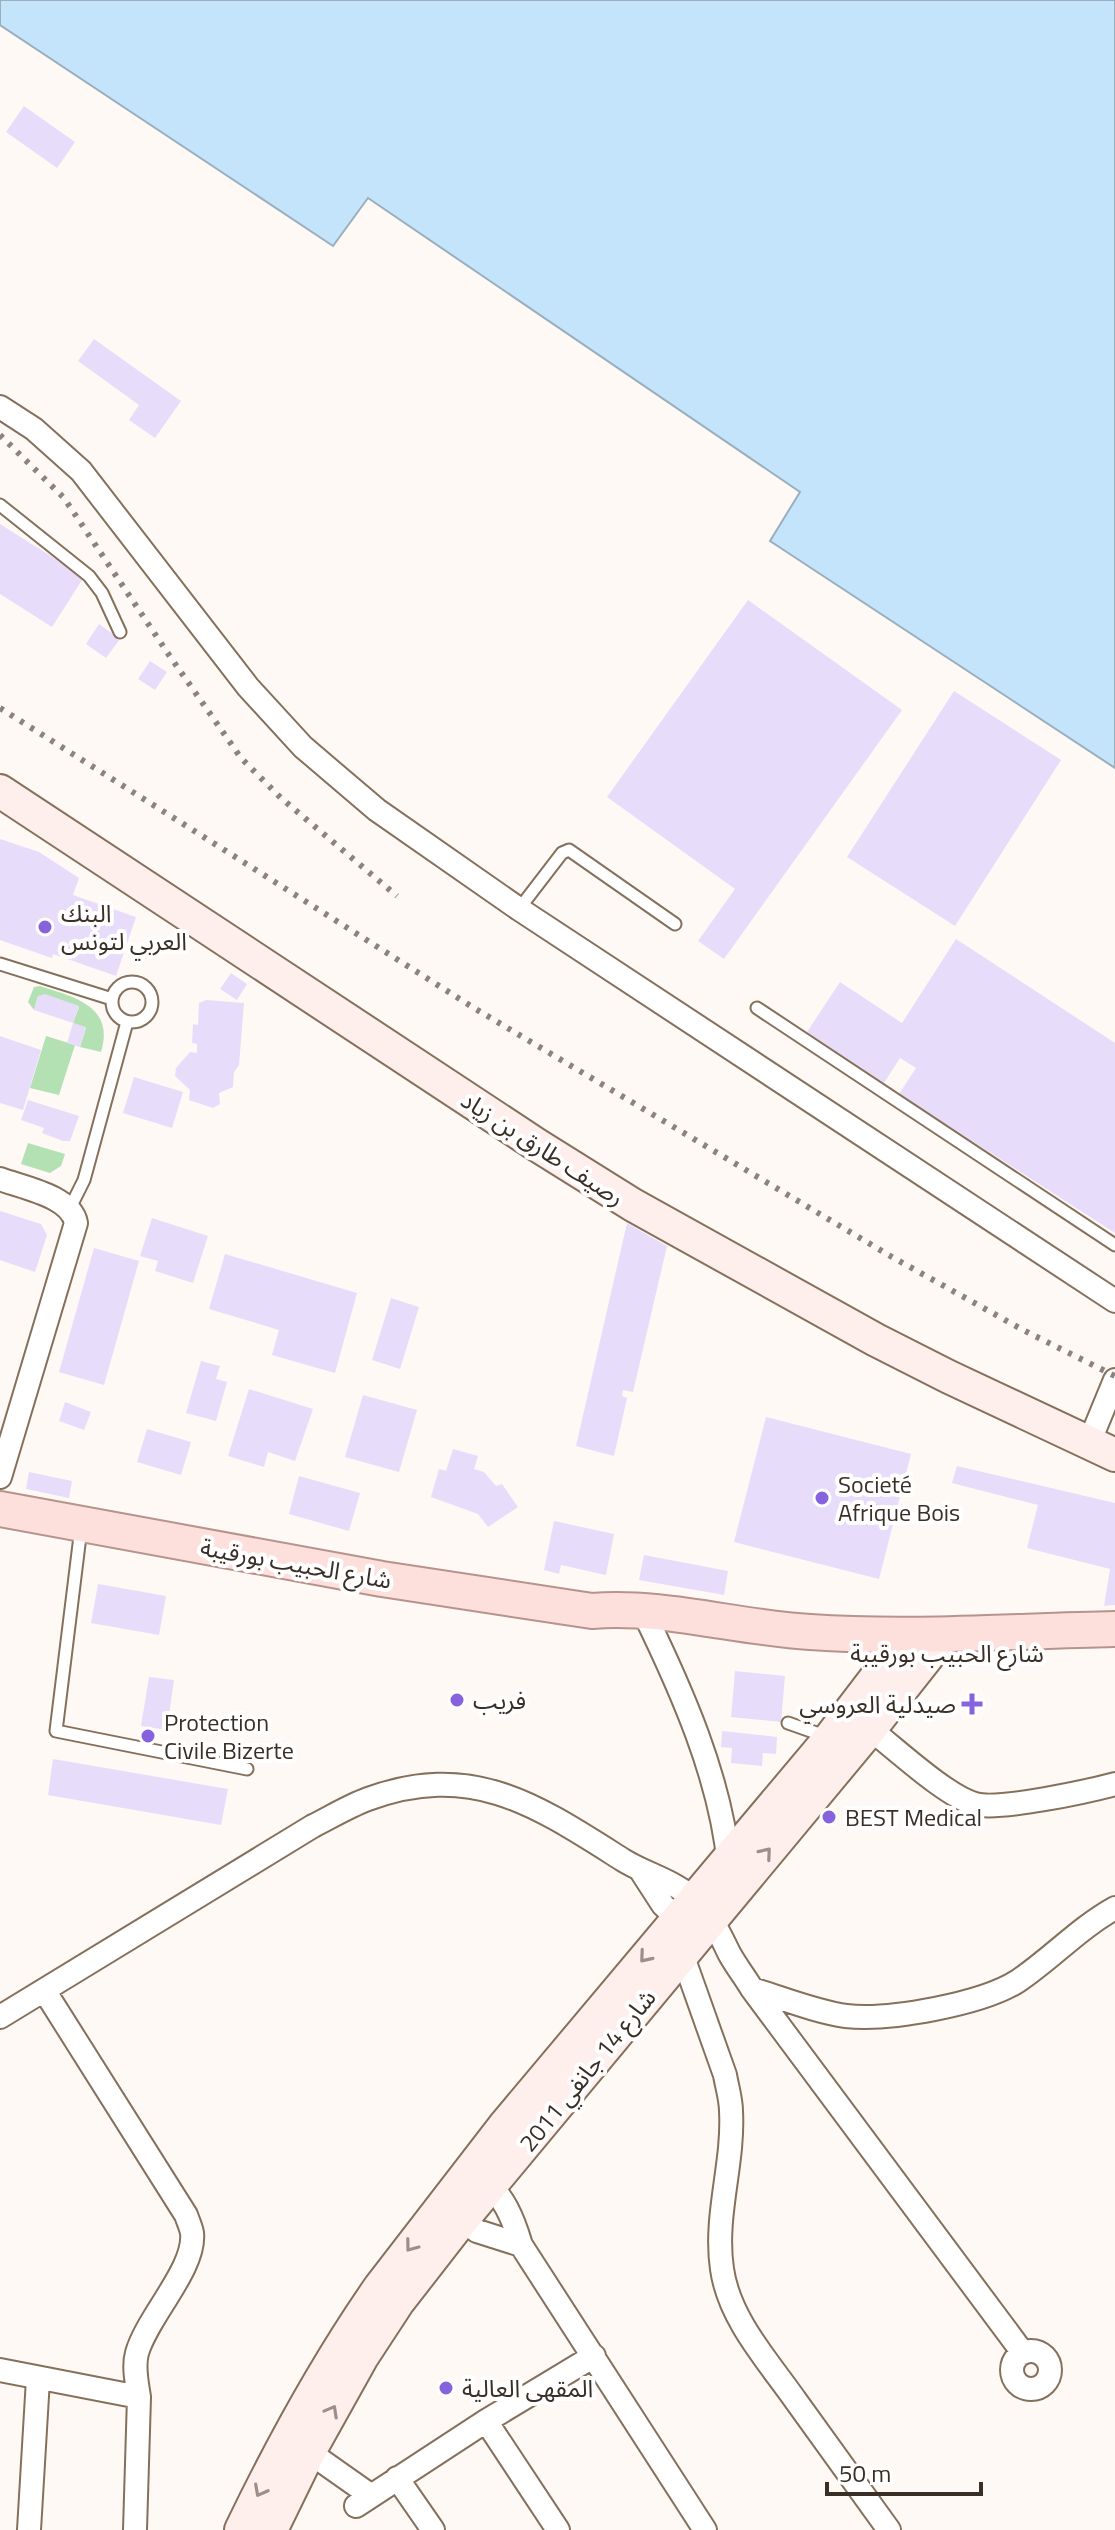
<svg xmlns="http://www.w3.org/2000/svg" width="1115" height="2530" viewBox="0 0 1115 2530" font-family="'Titillium Web','Noto Sans Arabic',sans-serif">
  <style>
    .green { fill: #b3e1b4 }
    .water { fill: #c4e4fc; stroke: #9aaebc; stroke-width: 2 }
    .building { fill: #e7ddfa }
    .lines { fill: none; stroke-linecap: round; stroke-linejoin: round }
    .lane-casing { stroke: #85705b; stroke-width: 15 }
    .street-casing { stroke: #85705b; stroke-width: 26 }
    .secondary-casing { stroke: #85705b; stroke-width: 36 }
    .primary-casing { stroke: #b7938d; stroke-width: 38 }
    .lane { stroke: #fff; stroke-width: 11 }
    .street { stroke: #fff; stroke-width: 22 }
    .secondary { stroke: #feefed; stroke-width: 32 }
    .primary { stroke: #fddfdc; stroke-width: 34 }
    .rail { stroke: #8b837c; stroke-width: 6; stroke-dasharray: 4 8; stroke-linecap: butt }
    .oneway { stroke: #9c8f8a }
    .poi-dot { fill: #8662dd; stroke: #fff; stroke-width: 3 }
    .labels { text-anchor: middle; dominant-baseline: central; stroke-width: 8; stroke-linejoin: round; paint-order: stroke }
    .poi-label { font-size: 24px; fill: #392f26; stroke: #fff; text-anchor: start }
    .street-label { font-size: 24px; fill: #392f26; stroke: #fff }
  </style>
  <rect width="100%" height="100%" fill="#fef9f5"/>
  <path class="green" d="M40 986C74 997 115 1006 101 1052L80 1047 86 1028 73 1023 79 1007 38 996 34 1010 28 1002 34 987Z
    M46 1036 75 1045 59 1095 30 1088Z
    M28 1143 65 1154 61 1166 50 1173 21 1164Z"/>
  <path class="water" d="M0 0H1115V768L770 541 800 492 368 198 333 246 0 25Z"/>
  <path class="building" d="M24 106 75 142 57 168 6 132Z
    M94 339 181 401 155 438 129 420 139 405 78 361Z
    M0 524 84 577 52 627 0 594Z
    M748 600 902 710 724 959 698 941 735 889 607 797Z
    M99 624 120 639 106 658 86 644Z
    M150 661 167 672 155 690 138 679Z
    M954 691 1061 760 955 926 847 857Z
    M0 839 39 852 79 878 73 895 136 917 116 976 53 954 52 958 0 940Z
    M956 939 1115 1043V1233L899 1094 916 1068 900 1058 884 1083 807 1032 840 982 902 1023Z
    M231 973 247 984 237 1000 220 989Z
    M45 994 79 1006 73 1023 34 1010 38 996Z
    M206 1000 244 1003 239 1065 234 1072 233 1087 219 1093 220 1104 213 1108 189 1100 190 1090 175 1076 176 1068 190 1052 197 1053V1044L192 1043 193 1024 198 1025 199 1003Z
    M73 1023 86 1027 80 1047 67 1043Z
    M0 1036 41 1050 23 1110 0 1103Z
    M134 1077 183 1092 172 1128 123 1113Z
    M28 1100 79 1116 70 1141H63L42 1133 44 1128 21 1120Z
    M0 1211 41 1224 47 1235 35 1272 0 1260Z
    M152 1218 208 1236 193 1283 155 1271 158 1261 140 1256Z
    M627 1223 667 1246 633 1392 623 1390 622 1396 627 1398 614 1456 576 1446Z
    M94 1248 139 1261 104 1385 59 1372Z
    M225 1254 357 1293 335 1373 272 1355 279 1330 209 1309Z
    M391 1298 419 1307 400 1369 372 1360Z
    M201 1361 220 1366 216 1379 227 1382 216 1421 186 1413Z
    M249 1389 313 1409 295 1461 268 1452 264 1467 228 1456Z
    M363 1395 417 1410 399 1472 345 1457Z
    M65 1402 91 1412 84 1430 59 1421Z
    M766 1417 911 1454 879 1579 734 1542Z
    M147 1429 191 1442 181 1475 137 1462Z
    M453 1449 478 1456 474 1469 484 1472 496 1486 502 1484 518 1507 488 1527 478 1514 431 1497 439 1469 446 1471Z
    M957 1466 1115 1503V1605L1104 1606 1110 1569 1027 1548 1038 1505 952 1483Z
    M29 1472 72 1481 69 1498 26 1489Z
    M299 1476 360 1493 349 1531 289 1514Z
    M554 1521 614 1534 606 1575 561 1565 559 1574 544 1570Z
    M644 1555 728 1571 724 1595 639 1580Z
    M98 1584 166 1596 159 1635 91 1623Z
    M735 1671 785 1676 781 1722 731 1717Z
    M149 1677 174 1680 167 1730 141 1726Z
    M722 1731 777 1737 776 1754 763 1753 762 1766 731 1763 732 1748 721 1747Z
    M53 1759 228 1789 221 1825 48 1795Z"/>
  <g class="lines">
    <defs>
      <path id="lane" d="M0 505 89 576 102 593 120 632
        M519 909 562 853 569 850 675 924
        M0 964 112 999
        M112 1002a20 20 0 1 1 40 0a20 20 0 1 1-40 0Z
        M757 1008 1115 1245
        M70 1208 84 1180 127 1022
        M81 1528 56 1731 247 1769
        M788 1723 825 1736"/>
      <path id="street" d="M0 407 34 429 81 471 248 687 303 747 377 810 519 909 1115 1301
        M0 1179C24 1188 71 1196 76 1223L0 1477
        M1089 1443 1115 1380
        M643 1611C681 1689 721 1778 729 1866
        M870 1729C896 1749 946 1796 975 1804 998 1811 1089 1791 1115 1784
        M641 1871 663 1905 688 1928
        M682 1954 725 2075C727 2087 731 2099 731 2111 734 2164 714 2216 722 2269 729 2319 768 2361 796 2401 827 2444 858 2487 889 2530
        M752 1989C782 1998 816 2012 846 2016 889 2021 982 2004 1018 1981 1052 1958 1079 1928 1115 1908
        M44 1990 186 2215C188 2221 191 2227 192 2233 196 2268 147 2317 137 2353 133 2367 137 2383 139 2397
        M0 2017 313 1826C331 1817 349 1806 368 1799 473 1761 536 1805 623 1860 647 1875 676 1881 697 1902 712 1918 720 1934 729 1953 736 1966 745 1977 752 1989L1023 2353
        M482 2178C504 2196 513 2218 521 2245L705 2530
        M451 2212 477 2231 521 2245
        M1012 2370a19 19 0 1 1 38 0a19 19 0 1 1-38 0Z
        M0 2370 139 2397 135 2530
        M486 2421 558 2530
        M309 2452 370 2495
        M397 2478 433 2530
        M356 2506 486 2421 594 2356
        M29 2530 38 2379"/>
      <path id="secondary" d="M0 791 537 1145 633 1205 876 1340 949 1377 1115 1455
        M241 2530C281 2447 327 2363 380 2287L505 2125 830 1738 875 1679 904 1635
        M271 2530 309 2452 362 2357 398 2302 461 2221 870 1729 927 1657 941 1635"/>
      <path id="primary" d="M0 1509 382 1579 592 1611C663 1605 739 1628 810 1632 912 1639 1013 1631 1115 1629"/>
    </defs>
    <use href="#lane" class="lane-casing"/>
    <use href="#street" class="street-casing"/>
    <use href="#secondary" class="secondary-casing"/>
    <use href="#primary" class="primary-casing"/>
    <use href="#lane" class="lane"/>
    <use href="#street" class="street"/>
    <use href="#secondary" class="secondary"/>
    <use href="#primary" class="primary"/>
    <path class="rail" d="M0 435 64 498 169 655 241 758 281 798 397 896
      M0 708 474 1008 892 1257 1023 1330 1115 1376"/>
  </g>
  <defs><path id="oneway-chevron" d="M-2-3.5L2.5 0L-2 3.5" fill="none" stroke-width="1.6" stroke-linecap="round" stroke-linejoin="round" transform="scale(2)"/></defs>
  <g class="oneway">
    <use href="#oneway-chevron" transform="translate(766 1853) rotate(-50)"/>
    <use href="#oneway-chevron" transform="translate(645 1957) rotate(130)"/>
    <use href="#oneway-chevron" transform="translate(411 2246) rotate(127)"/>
    <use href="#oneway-chevron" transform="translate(332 2411) rotate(-61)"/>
    <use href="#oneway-chevron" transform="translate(260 2491) rotate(118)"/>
  </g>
  <g class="poi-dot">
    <circle cx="45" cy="927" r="8"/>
    <circle cx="822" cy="1498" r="8"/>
    <circle cx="457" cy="1700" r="8"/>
    <path d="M968 1692h8v8h8v8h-8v8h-8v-8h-8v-8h8z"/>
    <circle cx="148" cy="1736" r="8"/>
    <circle cx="829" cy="1817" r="8"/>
    <circle cx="446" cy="2388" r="8"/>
  </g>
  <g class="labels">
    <g class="poi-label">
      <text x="61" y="913">البنك<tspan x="61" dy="28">العربي لتونس</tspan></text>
      <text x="838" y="1484">Societé<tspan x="838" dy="28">Afrique Bois</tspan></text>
      <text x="473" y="1700">فريب</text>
      <text x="956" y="1704" text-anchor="end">صيدلية العروسي</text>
      <text x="164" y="1722">Protection<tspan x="164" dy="28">Civile Bizerte</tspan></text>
      <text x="845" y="1817">BEST Medical</text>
      <text x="462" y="2388">المقهى العالية</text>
    </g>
    <g class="street-label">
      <text transform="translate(543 1148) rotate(33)">رصيف طارق بن زياد</text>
      <text transform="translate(296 1563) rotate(10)">شارع الحبيب بورقيبة</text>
      <text x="947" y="1653">شارع الحبيب بورقيبة</text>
      <text transform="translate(587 2070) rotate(-51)">شارع 14 جانفي 2011</text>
    </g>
  </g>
  <path d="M827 2482v12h154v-12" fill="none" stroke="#392f26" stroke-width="4"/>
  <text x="839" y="2482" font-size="24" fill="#392f26" stroke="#ffffff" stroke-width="6" paint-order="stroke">50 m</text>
</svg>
